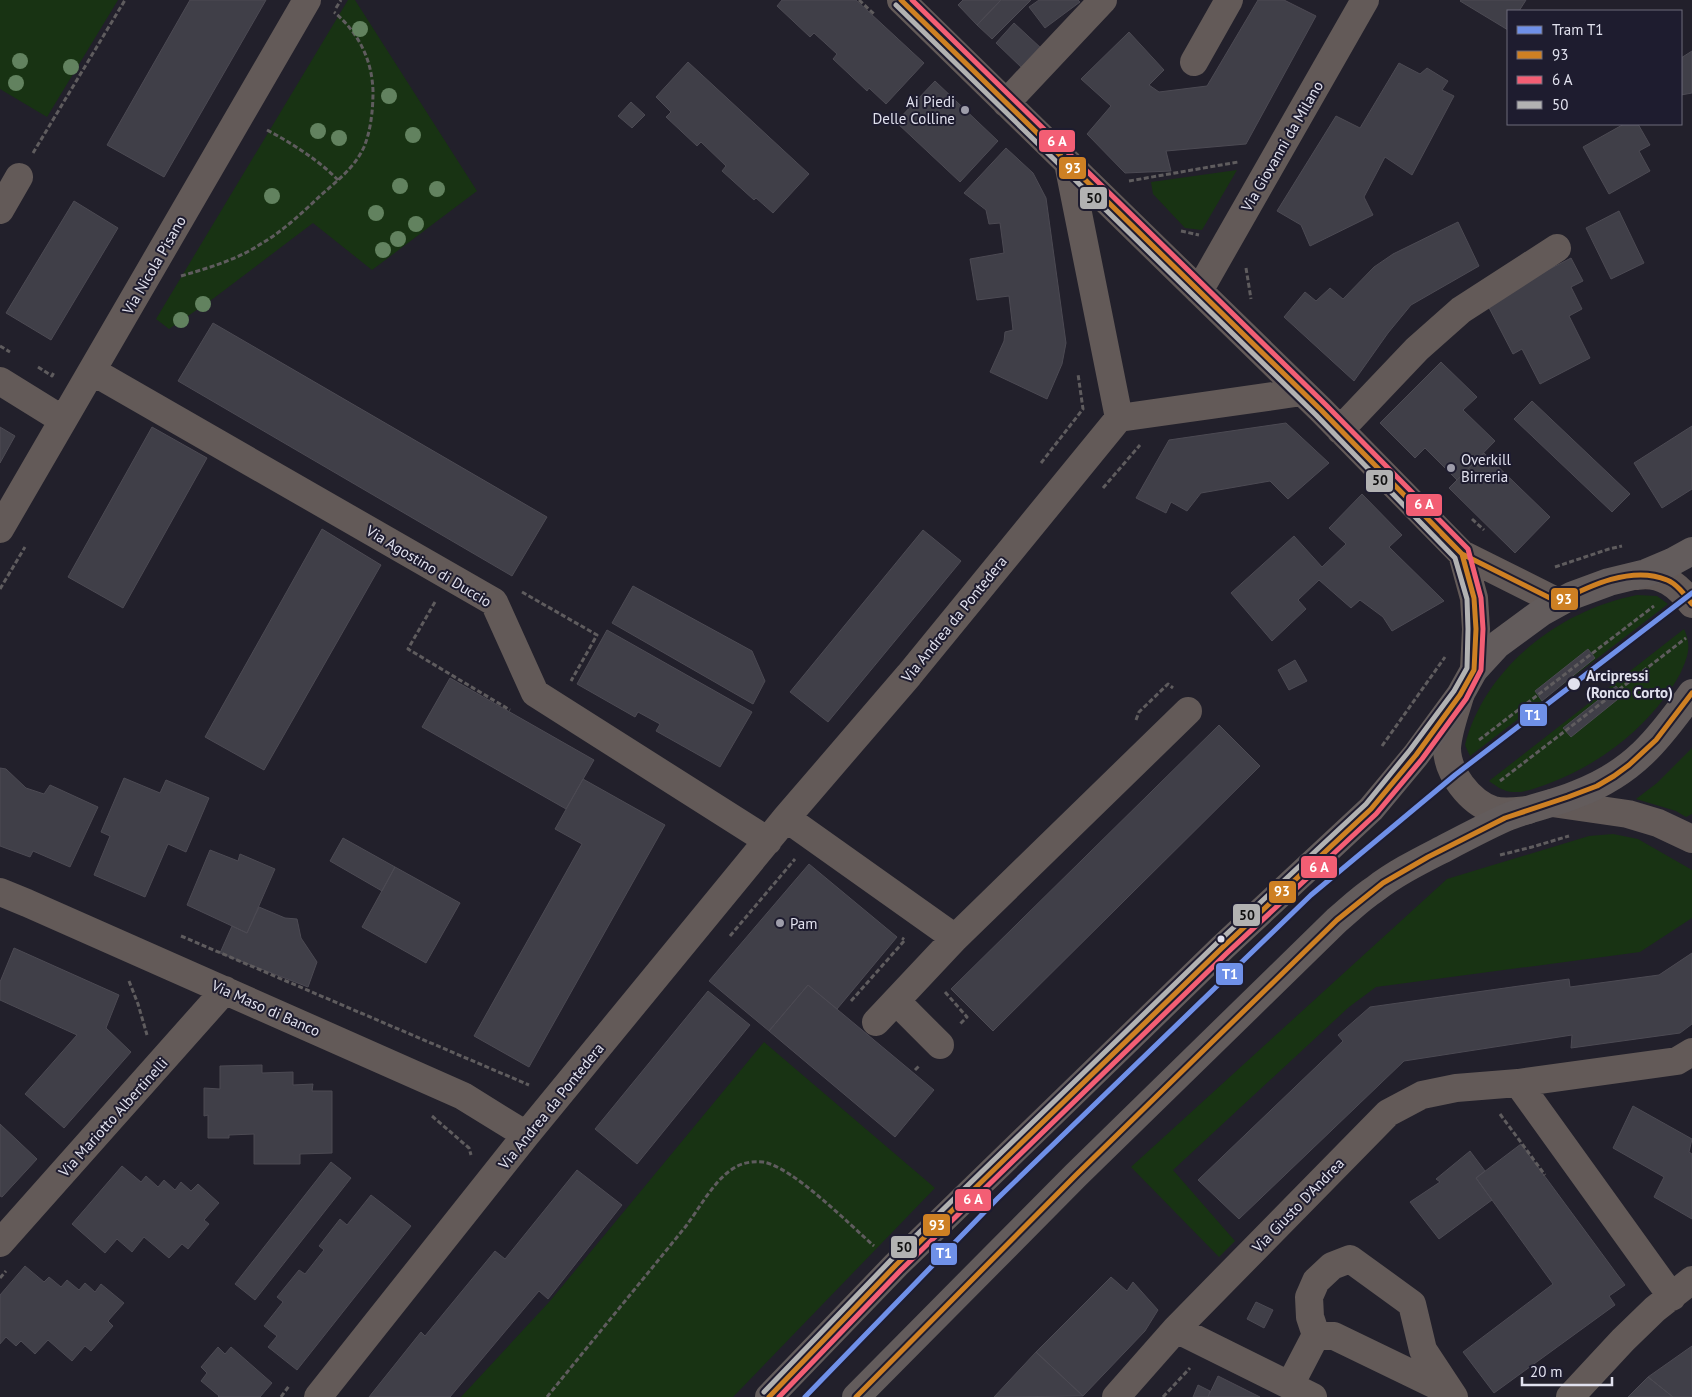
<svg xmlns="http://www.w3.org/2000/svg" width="1692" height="1397" viewBox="0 0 1692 1397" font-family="'PT Sans',sans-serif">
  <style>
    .green { fill: #183313 }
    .building { fill: #403f48; stroke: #4c4a53 }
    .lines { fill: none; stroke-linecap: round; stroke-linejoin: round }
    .path { stroke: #5f5c5e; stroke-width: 3; stroke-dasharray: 5 2.5; stroke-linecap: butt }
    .minor { stroke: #635a58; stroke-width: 28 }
    .major { stroke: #635c5c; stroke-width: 28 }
    .bus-1-casing { stroke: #1e1c2f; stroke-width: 9 }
    .bus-2-casing { stroke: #1e1c2f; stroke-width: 9 }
    .bus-3-casing { stroke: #1e1c2f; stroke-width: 9 }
    .bus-1 { stroke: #ce8023; stroke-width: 5 }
    .bus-2 { stroke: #f35e74; stroke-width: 5 }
    .bus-3 { stroke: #b2b2b2; stroke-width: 5 }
    .tram-1-casing { stroke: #1e1c2f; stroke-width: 9 }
    .tram-1 { stroke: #6f90e8; stroke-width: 5 }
    .tree { fill: #62825f }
    .poi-dot { fill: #9e9daa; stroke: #1e1c2f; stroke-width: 2 }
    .stop-dot { fill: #e1e1ee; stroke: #1e1c2f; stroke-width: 2 }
    .labels { text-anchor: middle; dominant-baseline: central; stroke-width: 4; stroke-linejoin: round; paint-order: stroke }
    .poi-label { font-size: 15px; fill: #e1e1ee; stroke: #1e1c2f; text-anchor: start }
    .street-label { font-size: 15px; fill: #e1e1ee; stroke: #1e1c2f }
    .stop-label { font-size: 15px; font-weight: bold; fill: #e1e1ee; stroke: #1e1c2f; text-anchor: start }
    .line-badge { stroke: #1e1c2f; stroke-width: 2 }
    .badge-label { font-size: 14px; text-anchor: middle; font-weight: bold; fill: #fff }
    .pale-badge-label { font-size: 14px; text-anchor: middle; font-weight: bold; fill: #111 }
  </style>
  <rect width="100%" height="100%" fill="#22202b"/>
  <path class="green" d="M0 0H118L47 117 0 89Z
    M348 0H355L477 191 372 270 313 223 214 298 169 329 156 319Z
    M1237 170 1202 230 1185 228 1153 194 1151 182Z
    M1637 595 1657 596 1668 604 1470 756 1465 745C1485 667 1560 610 1637 595Z
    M1684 629C1692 646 1688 657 1680 674 1652 724 1603 763 1550 783 1539 787 1525 793 1513 792 1504 792 1496 786 1489 781Z
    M1692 748V814L1686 817 1676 811 1636 799 1657 783Z
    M1613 834 1638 839 1692 870V918L1640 952 1376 987 1349 1007 1173 1170 1235 1241 1219 1257 1131 1167 1447 879 1589 836Z
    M764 1042 935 1188 733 1397H461L550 1301Z"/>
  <path class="building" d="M190 0H266L164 177 107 145Z
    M782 0H856L924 63 886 104 869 88 867 91 833 59 837 54 814 33 810 37 777 6Z
    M963 0H1001L977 25 958 5Z
    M1001 0H1031L992 39 977 25Z
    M1039 0H1078L1080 2 1045 28 1029 7Z
    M1258 0H1284L1316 16 1246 144 1166 151 1171 171 1125 173 1087 134 1111 106 1081 79 1129 32 1164 70 1149 85 1159 92 1207 86Z
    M1461 0H1526L1519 11H1508V30L1460 1Z
    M1014 23 1042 49 1023 69 996 43Z
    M1692 51V93L1681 95V58Z
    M688 62 809 174 773 213 756 198 754 200 722 171 726 166 701 142 697 146 666 117 671 112 656 97Z
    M1399 63 1420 74 1427 68 1448 81 1442 90 1454 96 1412 175 1385 157 1364 197 1373 215 1310 246 1301 225 1277 211 1336 116 1360 128Z
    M935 81 998 141 960 182 896 122Z
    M631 102 645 115 632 128 618 116Z
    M1624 124H1638L1650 145 1639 151 1650 171 1609 194 1583 147Z
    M1006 148 1033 173 1046 198 1066 343 1062 364 1047 399 990 372 1004 341 1005 332 1013 330 1009 296 977 300 970 259 1004 253 1000 223 989 224 986 210 964 193Z
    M74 201 118 228 51 340 6 313Z
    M1619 211 1644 263 1611 279 1586 228Z
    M1458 222 1479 266 1411 305 1388 333 1354 381 1284 317 1305 292 1316 301 1330 288 1343 299 1374 267 1393 254Z
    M1571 258 1583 281 1571 287 1582 309 1569 316 1590 358 1540 384 1522 349 1513 354 1486 302Z
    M213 323 547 517 512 576 178 381Z
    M1441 362 1477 397 1463 410 1495 441 1457 480 1425 448 1415 458 1380 423Z
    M1532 401 1630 494 1612 512 1514 419Z
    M1286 423 1329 463 1288 499 1270 481 1201 493 1187 511 1171 502 1166 513 1136 498 1169 440Z
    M1692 426V489L1662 508 1634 463Z
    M0 427 15 436 0 463Z
    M152 427 207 458 123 608 68 577Z
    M1484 453 1550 517 1515 553 1449 488Z
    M1362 494 1402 535 1389 547 1444 601 1392 631 1383 617 1360 600 1351 608 1319 580 1298 600 1306 609 1272 641 1231 593 1294 536 1322 567 1346 544 1329 528Z
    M322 529 381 565 264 770 205 737Z
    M923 530 961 561 828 722 790 692Z
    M633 586 752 651 765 681 753 704 612 623Z
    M607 630 752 712 720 767 656 731 660 724 638 712 635 717 577 684Z
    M1588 649 1595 658 1542 701 1535 691Z
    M1295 660 1307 681 1289 690 1278 670Z
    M450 678 594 760 566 809 422 727Z
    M1616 686 1623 695 1571 737 1563 728Z
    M1219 725 1260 766 993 1031 951 989Z
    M0 768 6 769 26 788 44 794 50 785 98 807 70 867 33 851 30 857 0 846Z
    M124 778 160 793 166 780 209 798 186 852 168 844 145 897 94 875 110 836 101 832Z
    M583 779 665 825 529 1067 474 1036 582 844 555 829Z
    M343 838 395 867 382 891 330 861Z
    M210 850 238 861 240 854 275 869 247 933 187 905Z
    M809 864 897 937 837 1009 808 985 769 1031 709 981Z
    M395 867 460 903 426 963 362 927Z
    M259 907 285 918 297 919 301 938 317 962 308 987 220 953 232 926 247 933Z
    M14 948 119 995 106 1028 131 1052 64 1128 25 1094 77 1035 0 1000V982Z
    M1692 953V1024L1680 1033 1571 1048 1572 1035 1404 1061 1239 1219 1198 1180 1343 1041 1338 1035 1370 1007 1569 979 1570 987 1659 975Z
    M808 985 934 1090 895 1137 769 1031Z
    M708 991 750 1025 637 1164 595 1129Z
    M262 1065V1073L293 1072V1085L313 1084 312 1091H332V1153L300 1154V1164H254V1134L229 1135V1138H208V1115L204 1116V1088L220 1089V1066Z
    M1633 1106 1692 1139 1689 1152 1692 1154V1219L1654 1197 1664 1177 1613 1148Z
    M0 1124 37 1159 2 1197 0 1196Z
    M1521 1144 1625 1285 1609 1296 1615 1305 1494 1393 1463 1352 1553 1284 1476 1178Z
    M1470 1151 1485 1171 1476 1178 1492 1200 1439 1239 1410 1202 1440 1182 1436 1179Z
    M331 1162 351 1178 255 1300 235 1284Z
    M122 1166 141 1182 146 1176 158 1187 164 1180 175 1190 181 1182 191 1191 198 1184 219 1203 204 1220 209 1224 188 1249 182 1244 169 1258 144 1237 132 1252 117 1239 105 1253 72 1224Z
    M577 1170 622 1205 548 1299 539 1291 450 1397H369L421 1332 425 1336 495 1251 505 1259Z
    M371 1195 411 1226 297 1370 268 1347 277 1336 264 1326 283 1302 277 1297 299 1270 305 1274 324 1250 319 1246 340 1219 347 1225Z
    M25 1266 44 1282 49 1277 61 1287 67 1280 79 1290 85 1283 95 1292 101 1284 124 1303 108 1321 113 1326 91 1351 85 1346 72 1361 48 1340 35 1354 21 1341 16 1346 6 1337 0 1344V1295Z
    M1111 1277 1127 1291 1133 1282 1158 1310 1145 1331 1083 1396 1036 1352Z
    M1256 1302 1273 1310 1264 1328 1247 1319Z
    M1692 1346V1397H1673L1648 1377Z
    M218 1347 225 1354 231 1347 272 1383 260 1397H218L219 1396 201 1381 207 1373 201 1367Z
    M1036 1352 1083 1396 994 1397Z
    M1218 1376 1260 1397H1208Z
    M1648 1377 1673 1397H1628Z
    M1198 1385 1210 1391 1208 1397H1193Z"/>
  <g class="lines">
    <path class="path" d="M859 0 874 14
      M336 8 341 0
      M267 130C293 144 317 159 338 180
      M33 153 125 0
      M1129 181 1238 162
      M1181 231 1199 235
      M1246 268 1251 299
      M181 276C208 268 236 260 259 245 282 232 302 213 321 195 337 181 355 167 364 147 371 130 373 109 373 91 372 59 358 32 334 12
      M0 346 10 352
      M38 367 52 376 54 372
      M1041 463 1083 409 1078 374
      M1103 488 1140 445
      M1472 519 1484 530
      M1555 567 1609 549 1622 546
      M0 589 25 547
      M522 592 597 635 571 681
      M435 602 408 649 510 710
      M1136 720 1139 712 1168 684 1173 688
      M1479 740 1654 606
      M1382 746 1445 657
      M1500 781 1686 638
      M1500 855 1532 847 1569 836
      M181 936 529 1085
      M730 936 795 859
      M129 981 138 1004 147 1035
      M945 992 967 1017 960 1024
      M851 1001 905 940 902 938
      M915 1070 920 1065
      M1500 1114 1545 1175
      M432 1116 469 1148 471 1155
      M0 1278 6 1271
      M281 1397 289 1386
      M547 1397C593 1340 640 1283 686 1226 699 1209 713 1182 731 1170 740 1163 751 1161 763 1162 793 1167 850 1225 874 1246
      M1163 1397 1190 1368"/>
    <path class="minor" d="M901 0 1321 410 1462 554 1558 602
      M1194 62 1229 0
      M1006 103 1103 0
      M1068 163 1119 418
      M0 210 19 177
      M1199 291 1365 0
      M92 371 494 602 535 693 768 841
      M0 381 63 420
      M1340 430 1417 349 1461 310 1557 248
      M0 529 307 0
      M1462 554 1474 598 1476 629 1474 670
      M1637 576C1661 572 1678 585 1692 604
      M1460 696C1455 713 1448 731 1447 748 1447 773 1470 802 1493 810 1504 813 1517 811 1528 810
      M1552 803 1628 814 1658 823 1692 839
      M786 818 955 938
      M0 892 27 903 463 1096 526 1135
      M896 1001 940 1045
      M876 1022 955 938 1188 711
      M1518 1083 1677 1061 1692 1052
      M0 1243 225 990
      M1176 1329 1313 1397
      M1316 1335 1334 1336 1450 1392
      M1290 1385 1316 1335 1310 1317 1309 1297 1316 1281 1332 1266 1350 1259 1412 1304 1423 1350 1454 1397
      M318 1397 526 1135 786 818 909 675 1119 418 1302 392
      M1116 1397 1176 1329 1388 1113 1422 1095 1456 1088 1518 1083 1672 1297
      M1570 1397 1623 1340 1655 1309 1692 1280"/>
    <path class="major" d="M769 1397 896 1265 1222 948 1371 809 1416 755 1460 695 1474 670 1497 645 1542 612 1571 596 1609 582 1646 573 1672 562 1692 551
      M856 1397 1076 1175 1337 920C1349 910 1361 898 1375 889 1397 872 1422 860 1447 847 1466 837 1485 827 1505 818 1528 808 1554 804 1577 794 1633 773 1659 739 1692 693"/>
    <defs>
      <path id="bus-1" d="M1442 534 1462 554 1558 602C1589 586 1632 565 1667 580 1677 584 1685 595 1692 604
        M769 1397 896 1265 1222 948 1371 809 1416 755 1460 695 1474 670 1476 629 1474 598 1462 554 1321 410 901 0
        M856 1397 1076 1175 1337 920 1383 883 1428 857 1505 818 1568 797 1597 786 1614 776 1629 765 1656 740 1692 693"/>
      <path id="bus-2" d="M779 1397 901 1270 1227 953 1376 814 1422 759 1466 699 1481 670 1483 629 1481 598 1468 549 1326 405 912 0"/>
      <path id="bus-3" d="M764 1392 891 1260 1217 943 1366 804 1410 750 1454 691 1467 668 1468 629 1467 599 1455 558 1316 415 896 5"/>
    </defs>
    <use href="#bus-1" class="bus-1-casing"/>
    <use href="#bus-2" class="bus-2-casing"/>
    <use href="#bus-3" class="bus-3-casing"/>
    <use href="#bus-1" class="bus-1"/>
    <use href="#bus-2" class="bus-2"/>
    <use href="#bus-3" class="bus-3"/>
    <defs>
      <path id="tram-1" d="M805 1397 998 1198 1311 895 1455 775 1692 593"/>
    </defs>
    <use href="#tram-1" class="tram-1-casing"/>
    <use href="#tram-1" class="tram-1"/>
  </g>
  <g class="tree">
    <circle cx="360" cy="29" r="8"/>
    <circle cx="20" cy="61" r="8"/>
    <circle cx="71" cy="67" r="8"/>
    <circle cx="16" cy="83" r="8"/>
    <circle cx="389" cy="96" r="8"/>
    <circle cx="318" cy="131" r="8"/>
    <circle cx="413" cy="135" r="8"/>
    <circle cx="339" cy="138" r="8"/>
    <circle cx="400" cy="186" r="8"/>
    <circle cx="437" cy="189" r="8"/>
    <circle cx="272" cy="196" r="8"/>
    <circle cx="376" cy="213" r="8"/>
    <circle cx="416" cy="224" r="8"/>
    <circle cx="398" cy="239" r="8"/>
    <circle cx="383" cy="250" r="8"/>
    <circle cx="203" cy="304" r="8"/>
    <circle cx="181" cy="320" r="8"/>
  </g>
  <g class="poi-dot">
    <circle cx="965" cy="110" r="5"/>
    <circle cx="1451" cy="468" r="5"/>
    <circle cx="780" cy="923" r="5"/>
  </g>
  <g class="stop-dot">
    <circle cx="1574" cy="684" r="7"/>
    <circle cx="1221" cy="939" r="4.5"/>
  </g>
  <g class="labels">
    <g class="poi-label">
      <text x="955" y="101" text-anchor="end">Ai Piedi<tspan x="955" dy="17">Delle Colline</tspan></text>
      <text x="1461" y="459">Overkill<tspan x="1461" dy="17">Birreria</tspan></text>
      <text x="790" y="923">Pam</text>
    </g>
    <g class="street-label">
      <text transform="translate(1282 146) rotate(-60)">Via Giovanni da Milano</text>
      <text transform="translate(154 265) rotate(-60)">Via Nicola Pisano</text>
      <text transform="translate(429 566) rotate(31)">Via Agostino di Duccio</text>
      <text transform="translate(954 619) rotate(-51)">Via Andrea da Pontedera</text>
      <text transform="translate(266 1008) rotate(24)">Via Maso di Banco</text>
      <text transform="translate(551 1106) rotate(-51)">Via Andrea da Pontedera</text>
      <text transform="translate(113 1117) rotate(-48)">Via Mariotto Albertinelli</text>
      <text transform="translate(1298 1205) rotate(-46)">Via Giusto D'Andrea</text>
    </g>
    <g class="stop-label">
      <text x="1586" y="675">Arcipressi<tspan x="1586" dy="17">(Ronco Corto)</tspan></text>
    </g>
  </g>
  <g class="line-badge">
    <rect x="1038" y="129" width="38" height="24" rx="5" fill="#f35e74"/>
    <rect x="1058" y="156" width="29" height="24" rx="5" fill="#ce8023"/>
    <rect x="1079" y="186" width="29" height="24" rx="5" fill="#b2b2b2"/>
    <rect x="1365" y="469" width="29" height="24" rx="5" fill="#b2b2b2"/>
    <rect x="1405" y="493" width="38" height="24" rx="5" fill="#f35e74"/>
    <rect x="1550" y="587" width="29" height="24" rx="5" fill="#ce8023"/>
    <rect x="1519" y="703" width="29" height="24" rx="5" fill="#6f90e8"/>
    <rect x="1300" y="855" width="38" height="24" rx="5" fill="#f35e74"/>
    <rect x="1268" y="880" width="29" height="24" rx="5" fill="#ce8023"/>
    <rect x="1232" y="903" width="29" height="24" rx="5" fill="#b2b2b2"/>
    <rect x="1215" y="962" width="29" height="24" rx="5" fill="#6f90e8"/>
    <rect x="954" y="1188" width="38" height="24" rx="5" fill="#f35e74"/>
    <rect x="922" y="1213" width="29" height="24" rx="5" fill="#ce8023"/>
    <rect x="890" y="1235" width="28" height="24" rx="5" fill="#b2b2b2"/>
    <rect x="930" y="1242" width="28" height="24" rx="5" fill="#6f90e8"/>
  </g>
  <g class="badge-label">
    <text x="1057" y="146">6 A</text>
    <text x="1073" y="173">93</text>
    <text x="1424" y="509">6 A</text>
    <text x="1564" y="604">93</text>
    <text x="1533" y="720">T1</text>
    <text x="1319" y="872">6 A</text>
    <text x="1282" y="896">93</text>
    <text x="1230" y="979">T1</text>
    <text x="973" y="1204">6 A</text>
    <text x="937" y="1230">93</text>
    <text x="944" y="1258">T1</text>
  </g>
  <g class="pale-badge-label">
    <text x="1094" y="203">50</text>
    <text x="1380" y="485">50</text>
    <text x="1247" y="920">50</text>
    <text x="904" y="1252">50</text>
  </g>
  <rect x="1507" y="10" width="175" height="115" fill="#1e1c2f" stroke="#6c6b7b"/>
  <rect x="1517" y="26" width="25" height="8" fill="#6f90e8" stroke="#6c6b7b"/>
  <text x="1552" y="35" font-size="15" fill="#e1e1ee">Tram T1</text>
  <rect x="1517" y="51" width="25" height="8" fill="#ce8023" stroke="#6c6b7b"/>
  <text x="1552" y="60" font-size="15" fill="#e1e1ee">93</text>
  <rect x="1517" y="76" width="25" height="8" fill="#f35e74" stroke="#6c6b7b"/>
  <text x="1552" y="85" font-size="15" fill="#e1e1ee">6 A</text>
  <rect x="1517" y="101" width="25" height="8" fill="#b2b2b2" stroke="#6c6b7b"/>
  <text x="1552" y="110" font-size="15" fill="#e1e1ee">50</text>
  <path d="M1522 1377v8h90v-8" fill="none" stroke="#e1e1ee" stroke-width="2.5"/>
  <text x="1530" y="1377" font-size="15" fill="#e1e1ee" stroke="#1e1c2f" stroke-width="4" paint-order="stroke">20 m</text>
</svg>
